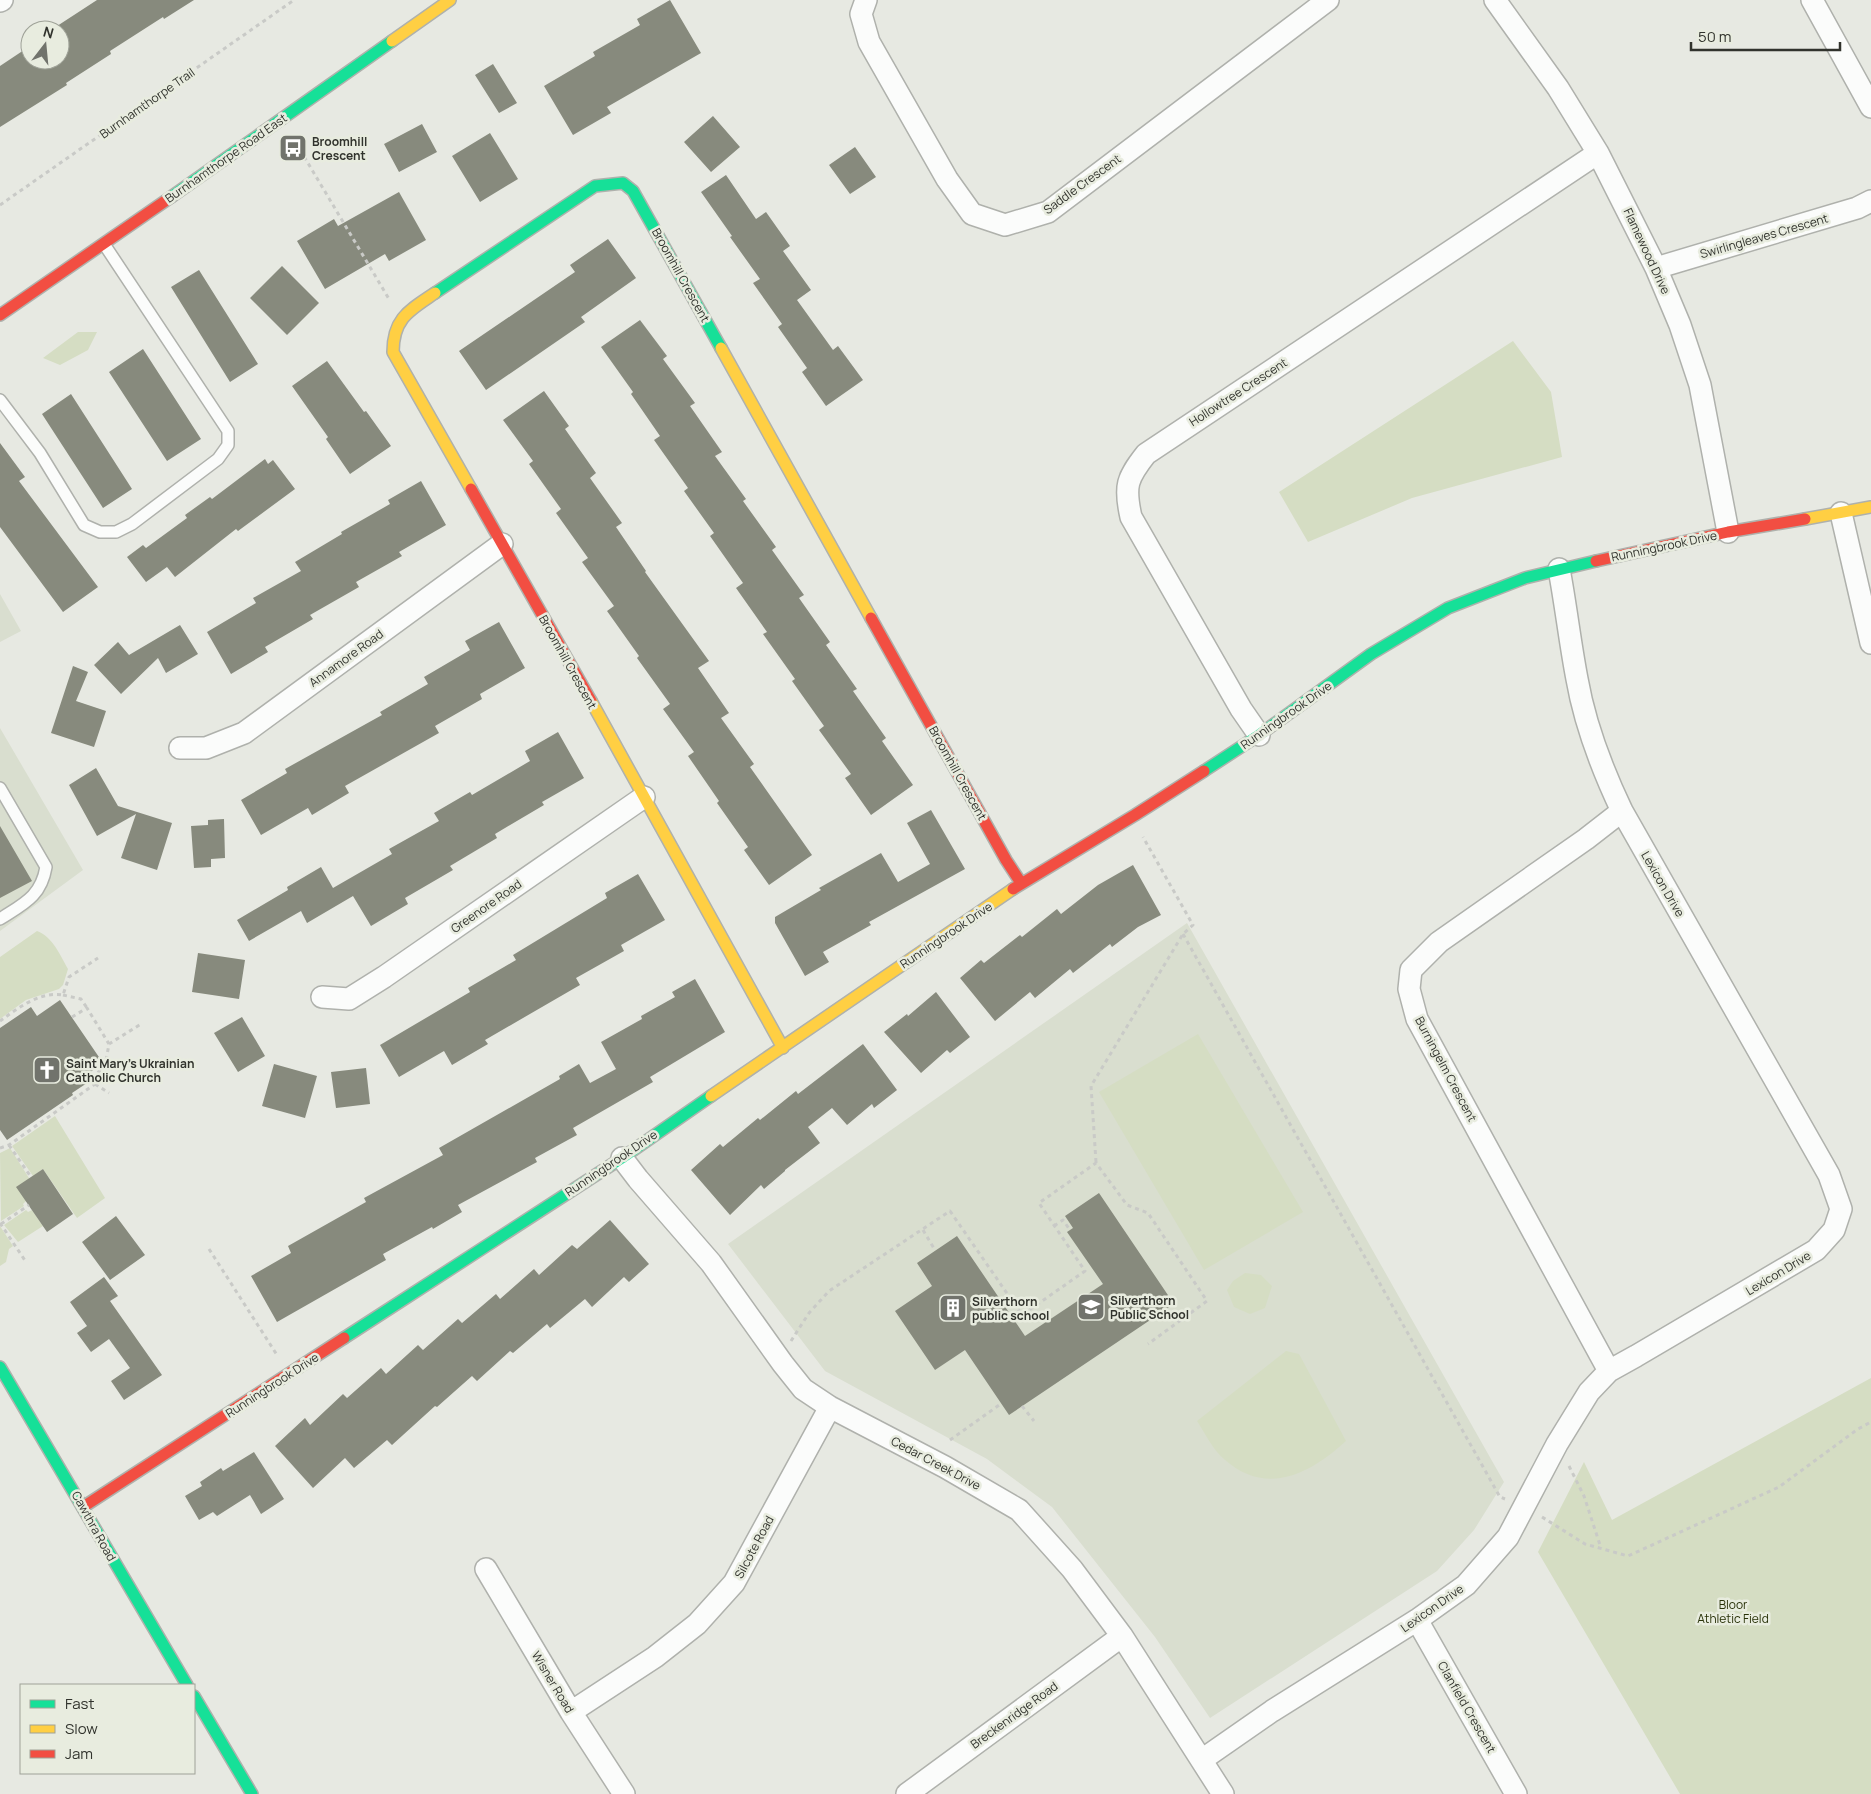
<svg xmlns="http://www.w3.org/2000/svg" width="1871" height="1794" viewBox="0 0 1871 1794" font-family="Manrope,sans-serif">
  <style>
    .built { fill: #d9decf }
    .green { fill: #d5ddc3 }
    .building { fill: #878a7d }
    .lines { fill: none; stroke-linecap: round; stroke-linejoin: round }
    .lane-casing { stroke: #afb1ac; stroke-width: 14 }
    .street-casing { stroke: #afb1ac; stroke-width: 24 }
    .fast-casing { stroke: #afb1ac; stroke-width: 14 }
    .slow-casing { stroke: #afb1ac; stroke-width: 14 }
    .jam-casing { stroke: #afb1ac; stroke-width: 14 }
    .path { stroke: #c9cac7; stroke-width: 3; stroke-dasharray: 4 4; stroke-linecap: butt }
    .lane { stroke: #fbfcfb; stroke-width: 11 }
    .street { stroke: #fbfcfb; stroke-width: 21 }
    .fast { stroke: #16e098; stroke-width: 11 }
    .slow { stroke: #ffcf43; stroke-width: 11 }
    .jam { stroke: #f24e42; stroke-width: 11 }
    .labels { text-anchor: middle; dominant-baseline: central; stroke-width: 5; stroke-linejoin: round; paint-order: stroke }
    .street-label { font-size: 12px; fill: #31332d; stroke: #e8ecdf }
    .poi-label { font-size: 12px; font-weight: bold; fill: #31332d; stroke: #e8ecdf; text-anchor: start }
    .park-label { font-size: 12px; fill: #283108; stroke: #e8ecdf }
  </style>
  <rect width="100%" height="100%" fill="#e7e9e2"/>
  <path class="built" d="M0 594 21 631 0 642Z
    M0 728 83 870 0 931Z
    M1187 923 1504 1482 1474 1530 1437 1571 1210 1718 1155 1637 1052 1507 987 1459 825 1371 728 1244Z"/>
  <path class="green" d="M78 332H97L88 350 60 365 43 358Z
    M1513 341 1551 392 1562 457 1412 498 1308 542 1279 492Z
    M37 931C53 937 60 955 68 969L63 985 59 989 26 1000 0 1019V957Z
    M1198 1034 1303 1212 1204 1270 1099 1092Z
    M55 1116 105 1198 77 1218 43 1169 33 1176 12 1146Z
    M10 1148 29 1178 26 1201 23 1204 24 1206 1 1221 0 1153Z
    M26 1210 28 1212 32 1210 43 1226 18 1242 4 1225Z
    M0 1226 13 1246 9 1249 6 1262 0 1266Z
    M1245 1273 1261 1275 1272 1286 1265 1308 1250 1314 1234 1307 1227 1290 1233 1281Z
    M1286 1351 1299 1354 1346 1441C1310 1474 1266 1497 1224 1459 1213 1450 1205 1433 1197 1421Z
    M1871 1378V1794H1680L1538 1552 1584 1462 1612 1520Z"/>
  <path class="building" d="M97 0H194L164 19 163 17 110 51 111 54 66 83 67 85 0 127V66L30 46V60H60V30H51Z
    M670 0 701 53 607 107 611 113 573 135 544 86 595 56 593 52 640 25 637 19Z
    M493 64 517 103 499 113 475 75Z
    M713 116 740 147 711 172 684 142Z
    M422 124 437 152 399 172 384 144Z
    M490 133 518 179 480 202 452 156Z
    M855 147 876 177 850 194 829 165Z
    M726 175 756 219 766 212 790 246 783 251 811 290 797 300 833 350 838 346 863 380 826 406 802 372 807 368 778 327 782 324 753 283 760 279 730 237 732 236 701 192Z
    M399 192 426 240 389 261 385 254 325 289 297 241 334 219 338 226Z
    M608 239 636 278 581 317 585 322 486 390 459 351 575 272 570 265Z
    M282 266 319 303 287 335 250 298Z
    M199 270 258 364 230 382 171 287Z
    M640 320 667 356 663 359 695 403 690 406 722 452 715 456 746 499 743 501 776 547 772 550 804 595 799 598 830 642 826 645 857 689 853 691 886 738 882 741 913 785 871 815 845 778 851 774 819 730 824 726 792 681 795 679 763 634 767 632 736 588 743 583 710 536 714 533 684 491 688 488 654 440 660 436 631 394 633 392 601 347Z
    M143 349 201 439 167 461 109 372Z
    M327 361 364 412 366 411 391 446 350 474 326 439 328 437 292 386Z
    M544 391 569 426 565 429 596 473 590 478 622 523 616 527 646 571 645 572 709 661 698 668 729 713 721 718 754 764 750 767 812 855 769 885 744 850 748 847 717 803 719 801 688 756 694 752 663 709 670 704 637 658 639 656 607 611 614 606 582 562 588 558 556 513 561 509 529 464 533 461 503 420Z
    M71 394 132 489 103 508 42 414Z
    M0 443 25 477 19 481 98 587 63 612 0 527Z
    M265 459 268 464 273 460 295 489 238 531 236 529 175 577 167 567 146 582 127 557 143 545 146 548 187 518 185 515 210 497 212 499Z
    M421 481 446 525 399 552 402 556 356 582 359 587 310 615 313 619 265 647 268 652 231 674 207 632 256 603 253 598 301 571 295 562 342 534 341 532 390 504 388 500Z
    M499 622 525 668 480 694 482 699 435 726 439 733 345 786 349 793 312 815 308 808 261 835 241 800 287 773 285 769 382 715 380 712 428 684 424 677 470 650 465 641Z
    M180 625 198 654 166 673 158 658 121 694 94 665 118 642 129 655Z
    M73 666 88 672 76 701 106 711 94 747 51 733Z
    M558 732 584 778 542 802 544 805 495 834 497 838 450 866 453 870 405 898 408 904 371 926 353 896 307 923 301 911 249 941 237 920 288 890 287 887 321 867 333 888 392 854 389 849 439 821 434 813 470 792 472 795 530 761 525 751Z
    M96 768 118 806 172 823 157 870 121 858 136 814 97 836 69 785Z
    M931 810 965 869 869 922 871 925 823 952 829 962 805 976 775 923V917L821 890 819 888 881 853 898 882 930 864 907 823Z
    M224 819 225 858 211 859V867L194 868 191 826 208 825V820Z
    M0 826 32 881 0 898Z
    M1133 865 1161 915 1138 927 1112 947 1110 944 1073 973 1070 969 1035 998 1030 992 995 1021 960 978 981 960 984 963 1020 935 1022 937 1057 909 1061 914 1098 885Z
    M638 874 665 920 621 945 624 951 576 978 580 985 485 1040 488 1044 452 1065 444 1051 399 1077 380 1045 470 992 468 988 516 960 513 955 607 898 605 893Z
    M198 953 245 960 239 999 192 992Z
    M695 979 725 1032 650 1077 653 1082 573 1128 577 1135 535 1158 537 1162 458 1205 462 1212 433 1229 432 1227 383 1254 386 1260 277 1322 251 1276 291 1253 288 1246 366 1202 364 1198 443 1155 439 1148 560 1079 559 1076 579 1064 590 1083 616 1069 601 1042 642 1019 641 1016 675 997 672 992Z
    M936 992 970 1037 950 1053 947 1050 921 1073 884 1032 907 1014 908 1016Z
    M60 1000 103 1063 83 1077 87 1083 72 1093 73 1095 7 1140 0 1130V1028L31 1007 37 1016Z
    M242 1017 265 1056 238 1072 214 1033Z
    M863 1044 897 1090 874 1108 872 1104 847 1125 832 1108 808 1127 820 1143 785 1170V1171L764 1189 761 1185 730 1215 691 1170 720 1144 723 1147 758 1118 760 1120 796 1091 798 1094Z
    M274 1064 317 1076 305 1118 262 1106Z
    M366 1068 370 1104 336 1108 331 1072Z
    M43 1169 73 1214 47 1232 16 1187Z
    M1099 1193 1174 1304 1009 1415 965 1350 935 1370 895 1311 932 1286 917 1263 957 1236 1025 1336 1103 1284 1067 1232 1073 1228 1065 1216Z
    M116 1216 145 1255 110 1280 82 1242Z
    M610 1220 649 1264 629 1282 624 1277 592 1307 585 1299 550 1328 547 1324 513 1353 510 1351 477 1381 472 1376 437 1407 435 1406 392 1445 387 1440 354 1468 345 1458 313 1488 275 1446 305 1418 310 1425 343 1394 347 1398 381 1368 386 1374 418 1345 423 1350 458 1319 462 1323 496 1294 500 1299 534 1269 539 1275 572 1245 577 1249Z
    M104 1277 118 1296 110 1301 162 1375 124 1400 111 1381 130 1368 109 1339 91 1352 77 1333 87 1326 70 1302Z
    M254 1452 284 1499 261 1514 250 1495 217 1516 213 1512 199 1520 185 1496 202 1486 200 1482 221 1468 223 1471Z"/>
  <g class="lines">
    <defs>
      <path id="lane" d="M0 400 40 453 84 525 100 532H116L132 524 218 459 228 445V431L104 244
        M0 788 46 867C41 897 23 904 0 919"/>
      <path id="street" d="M866 0 861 14 869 42 947 179 972 214 1005 225 1048 212 1328 0
        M1495 0 1558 88 1598 153 1656 268 1680 325 1700 385 1728 532
        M1812 0 1871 107
        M0 1 2 0
        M1656 268 1857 208 1871 201
        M1841 513 1871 643
        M1259 735 1241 709 1131 517C1124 486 1127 478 1146 454L1598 153
        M180 748H206L244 733 502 544
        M322 997 349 999 384 977 644 797
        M622 1158 638 1179 711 1263 783 1364 803 1389 830 1407 945 1467 1019 1510 1072 1569 1122 1636 1223 1794
        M1609 1371 1417 1019 1409 989 1411 970 1439 942 1586 839 1622 811
        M486 1569 571 1712 624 1794
        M1417 1620 1516 1794
        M571 1712 655 1657 697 1624 734 1583 830 1407
        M1203 1759 1272 1711 1417 1620 1466 1585 1508 1537 1557 1444 1589 1392 1609 1371 1636 1356 1816 1250 1834 1230 1841 1209 1829 1175 1622 811C1602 769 1585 725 1577 679 1570 643 1566 606 1559 569
        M907 1794 1122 1636"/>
      <path id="fast" d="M171 197 392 41
        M435 293 595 186 623 183 633 191 721 348
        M1204 771 1259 735 1371 654 1448 608 1525 578 1596 561
        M344 1338 622 1158 711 1096
        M0 1367 187 1685
        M194 1696 252 1794"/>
      <path id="slow" d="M392 41 450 0
        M435 293C410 310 393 318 393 352L471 489
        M721 348 871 618
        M1805 519 1871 507
        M591 701 783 1048
        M711 1096 1013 889"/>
      <path id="jam" d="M0 315 171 197
        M471 489 591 701
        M1596 561 1728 532 1805 519
        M871 618 1006 860 1021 883
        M1013 889 1135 815 1204 771
        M83 1507 344 1338"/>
    </defs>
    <use href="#lane" class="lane-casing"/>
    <use href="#street" class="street-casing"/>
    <use href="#fast" class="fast-casing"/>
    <use href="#slow" class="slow-casing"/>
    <use href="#jam" class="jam-casing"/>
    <path class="path" d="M296 143 389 299
      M0 205 294 0
      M1183 934 1500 1497 1505 1499
      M63 995 81 999 87 1008
      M72 1017 87 1008 109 1044
      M0 1021C18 1008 40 991 63 995L69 977 98 958
      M95 1084 109 1093
      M9 1145 31 1177
      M0 1148 9 1145 95 1084 94 1076 105 1066 109 1044 141 1024
      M1096 1162 1091 1086 1183 934 1193 925 1143 837
      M0 1223 26 1262
      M1 1224 29 1205
      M1054 1226 1063 1220 1070 1230
      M923 1230 935 1250
      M209 1249 277 1355
      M791 1341 809 1313 829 1291 950 1211 1022 1315 1085 1271 1039 1203 1096 1163 1127 1205 1148 1213 1207 1301 1148 1344
      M1022 1406 1034 1421
      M950 1440 1002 1403
      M1569 1466 1584 1496 1601 1548
      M1542 1517 1585 1544 1628 1556 1779 1487 1858 1429 1871 1422"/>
    <use href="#lane" class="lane"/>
    <use href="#street" class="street"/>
    <use href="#fast" class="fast"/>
    <use href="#slow" class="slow"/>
    <use href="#jam" class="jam"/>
  </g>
  <defs>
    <symbol id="bus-square" viewBox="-11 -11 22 22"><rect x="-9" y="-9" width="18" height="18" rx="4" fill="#71736c" stroke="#e8ecdf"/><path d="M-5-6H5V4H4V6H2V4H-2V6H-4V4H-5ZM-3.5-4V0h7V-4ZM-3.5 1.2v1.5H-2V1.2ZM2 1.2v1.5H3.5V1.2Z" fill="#fff"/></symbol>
    <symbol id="church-square" viewBox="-11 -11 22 22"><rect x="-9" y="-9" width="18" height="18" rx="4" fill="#71736c" stroke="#e8ecdf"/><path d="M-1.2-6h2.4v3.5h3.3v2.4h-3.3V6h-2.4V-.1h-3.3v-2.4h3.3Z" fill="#fff"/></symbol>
    <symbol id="school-square" viewBox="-11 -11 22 22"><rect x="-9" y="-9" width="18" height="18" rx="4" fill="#71736c" stroke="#e8ecdf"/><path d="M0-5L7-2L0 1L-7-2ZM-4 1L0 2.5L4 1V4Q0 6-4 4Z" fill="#fff"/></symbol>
    <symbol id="building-square" viewBox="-11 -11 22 22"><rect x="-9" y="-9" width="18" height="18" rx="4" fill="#71736c" stroke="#e8ecdf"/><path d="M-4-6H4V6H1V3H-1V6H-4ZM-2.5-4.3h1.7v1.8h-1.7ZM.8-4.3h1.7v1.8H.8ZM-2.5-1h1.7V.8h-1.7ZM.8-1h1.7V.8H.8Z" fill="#fff"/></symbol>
  </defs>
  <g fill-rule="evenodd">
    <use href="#bus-square" x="277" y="132" width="32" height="32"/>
    <use href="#church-square" x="31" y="1054" width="32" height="32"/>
    <use href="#school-square" x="1075" y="1291" width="32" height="32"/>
    <use href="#building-square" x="937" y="1292" width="32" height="32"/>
  </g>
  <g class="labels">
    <g class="street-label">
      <text transform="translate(147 103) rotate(-35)">Burnhamthorpe Trail</text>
      <text transform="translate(226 158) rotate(-35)">Burnhamthorpe Road East</text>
      <text transform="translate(1082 184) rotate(-36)">Saddle Crescent</text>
      <text transform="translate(1764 236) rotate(-16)">Swirlingleaves Crescent</text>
      <text transform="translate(1647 251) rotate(65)">Flamewood Drive</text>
      <text transform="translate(681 275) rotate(61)">Broomhill Crescent</text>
      <text transform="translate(1238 392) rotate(-33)">Hollowtree Crescent</text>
      <text transform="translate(1664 546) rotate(-12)">Runningbrook Drive</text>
      <text transform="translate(346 658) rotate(-36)">Annamore Road</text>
      <text transform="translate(568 662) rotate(61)">Broomhill Crescent</text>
      <text transform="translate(1286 715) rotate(-35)">Runningbrook Drive</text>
      <text transform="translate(958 773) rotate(61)">Broomhill Crescent</text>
      <text transform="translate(1663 884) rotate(60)">Lexicon Drive</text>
      <text transform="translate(486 906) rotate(-35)">Greenore Road</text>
      <text transform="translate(946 935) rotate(-34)">Runningbrook Drive</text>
      <text transform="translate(1446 1069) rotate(62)">Burningelm Crescent</text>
      <text transform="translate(611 1163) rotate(-34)">Runningbrook Drive</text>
      <text transform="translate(1778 1273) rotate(-31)">Lexicon Drive</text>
      <text transform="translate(272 1385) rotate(-33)">Runningbrook Drive</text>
      <text transform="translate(936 1463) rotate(28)">Cedar Creek Drive</text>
      <text transform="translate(94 1526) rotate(61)">Cawthra Road</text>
      <text transform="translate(754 1547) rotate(-62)">Silcote Road</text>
      <text transform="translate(1432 1608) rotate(-35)">Lexicon Drive</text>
      <text transform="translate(553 1682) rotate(59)">Wisner Road</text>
      <text transform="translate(1467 1707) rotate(60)">Clanfield Crescent</text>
      <text transform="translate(1014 1715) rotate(-36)">Breckenridge Road</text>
    </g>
    <g class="poi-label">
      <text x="312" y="141">Broomhill<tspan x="312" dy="14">Crescent</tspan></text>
      <text x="66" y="1063">Saint Mary's Ukrainian<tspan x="66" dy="14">Catholic Church</tspan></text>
      <text x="1110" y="1300">Silverthorn<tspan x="1110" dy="14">Public School</tspan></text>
      <text x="972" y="1301">Silverthorn<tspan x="972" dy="14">public school</tspan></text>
    </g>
    <g class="park-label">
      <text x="1733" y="1604">Bloor<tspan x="1733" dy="14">Athletic Field</tspan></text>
    </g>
  </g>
  <rect x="20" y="1684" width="175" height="90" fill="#e8ecdf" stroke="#9fa298"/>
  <rect x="30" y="1700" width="25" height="8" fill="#16e098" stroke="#9fa298"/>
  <text x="65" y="1709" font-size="15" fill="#31332d">Fast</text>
  <rect x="30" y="1725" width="25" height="8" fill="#ffcf43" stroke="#9fa298"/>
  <text x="65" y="1734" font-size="15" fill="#31332d">Slow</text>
  <rect x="30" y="1750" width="25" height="8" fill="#f24e42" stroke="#9fa298"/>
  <text x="65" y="1759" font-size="15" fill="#31332d">Jam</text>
  <g transform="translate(45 45) rotate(16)"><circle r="24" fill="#e8ecdf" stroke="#9fa298"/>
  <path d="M0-4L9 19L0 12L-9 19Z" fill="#71736c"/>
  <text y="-8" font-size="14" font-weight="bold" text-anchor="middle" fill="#31332d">N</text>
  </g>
  <path d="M1691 42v8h149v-8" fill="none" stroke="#31332d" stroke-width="2.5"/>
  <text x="1698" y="42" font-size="15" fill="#31332d" stroke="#e8ecdf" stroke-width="4" paint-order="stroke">50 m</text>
</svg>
